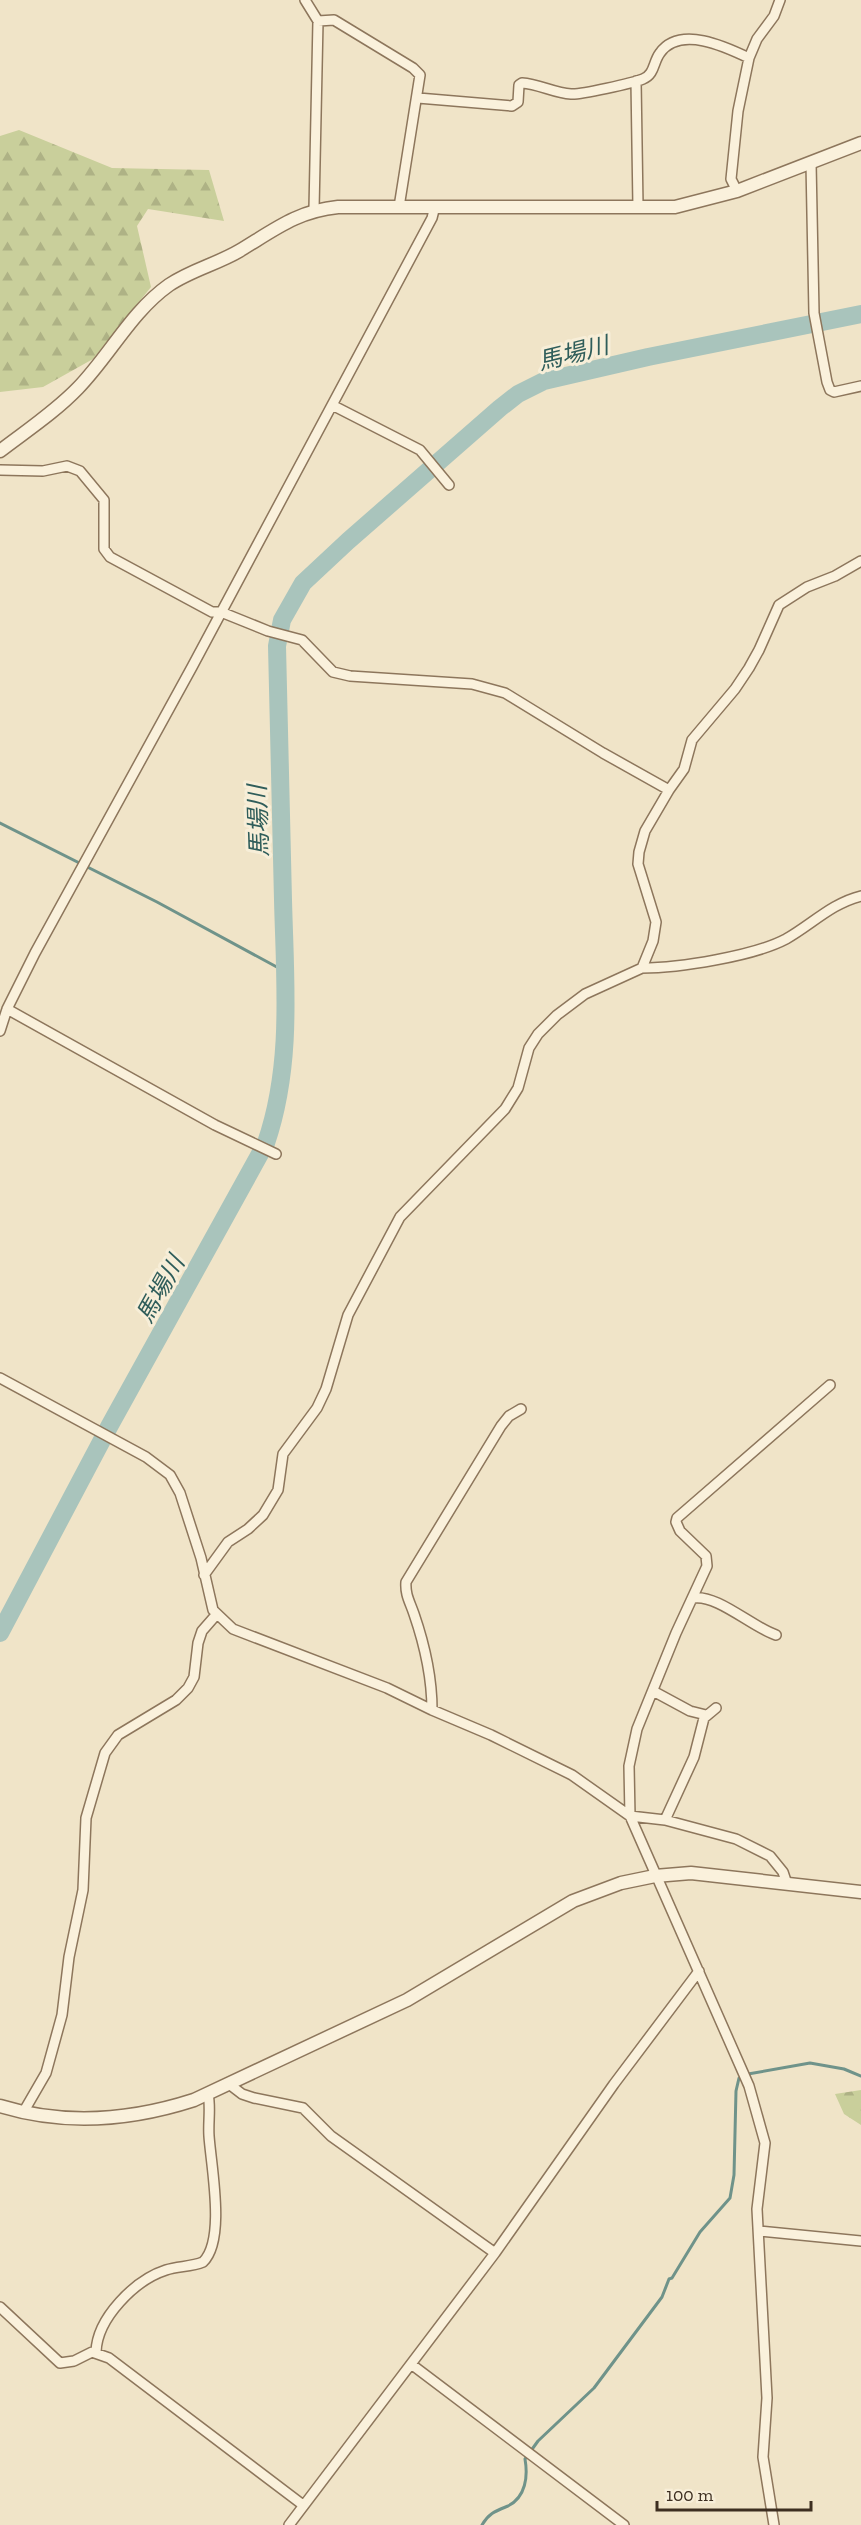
<svg xmlns="http://www.w3.org/2000/svg" width="861" height="2525" viewBox="0 0 861 2525" font-family="'Zilla Slab','Noto Sans JP',serif">
  <style>
    .forest { fill: url(#forest-firs) }
    .lines { fill: none; stroke-linecap: round; stroke-linejoin: round }
    .stream { stroke: #6f938a; stroke-width: 3 }
    .river { stroke: #a9c4bc; stroke-width: 18 }
    .minor-casing { stroke: #8d765c; stroke-width: 12 }
    .tertiary-casing { stroke: #8d765c; stroke-width: 15 }
    .minor { stroke: #faf1dc; stroke-width: 9 }
    .tertiary { stroke: #faf1dc; stroke-width: 12 }
    .labels { text-anchor: middle; dominant-baseline: central; stroke-width: 6; stroke-linejoin: round; paint-order: stroke }
    .water-label { font-size: 24px; font-style: italic; fill: #2f5d5a; stroke: #f7eed8 }
  </style>
  <defs>
    <pattern id="forest-firs" width="22" height="20" patternUnits="userSpaceOnUse" patternTransform="scale(1.5)"><rect width="22" height="20" fill="#c9cf9b"/><path d="M5 1l3.5 6h-7zM16 11l3.5 6h-7z" fill="#aeb285"/></pattern>
  </defs>
  <rect width="100%" height="100%" fill="#f0e4c8"/>
  <path class="forest" d="M19 130 112 168 209 170 224 221 148 209 137 226 151 287 93 359 43 387 0 392V136Z
    M861 2090V2125L844 2114 835 2094Z"/>
  <g class="lines">
    <path class="stream" d="M0 823 157 902 286 972
      M482 2525C489 2513 496 2511 508 2506 526 2497 528 2476 525 2459L538 2441 594 2388 662 2297 669 2279 672 2278 700 2232 730 2198 734 2175 736 2091 739 2078 748 2074 810 2063 844 2069 861 2076"/>
    <path class="river" d="M0 1633 110 1425 266 1143C293 1064 285 982 283 900 281 815 279 730 277 646L282 620 303 583 348 541 500 408 518 394 544 381 648 357 861 314"/>
    <defs>
      <path id="minor" d="M305 0 318 21 314 209
        M318 21 334 20 413 68 420 75 399 207
        M636 81 638 207
        M418 98 512 106 518 102 519 85 522 83C539 84 554 93 571 94 580 95 633 83 643 79 655 74 653 62 660 53 680 25 726 47 749 58
        M811 163 814 313 827 382 830 390 834 392 861 386
        M737 191 731 179 738 111 749 58 757 39 774 16 780 0
        M332 405 420 450 449 485
        M0 470 43 471 67 466 80 471 104 500V549L110 557 212 612H221L268 631 302 640 333 672 350 676 472 684 505 693 603 753 669 790
        M642 968C679 968 754 956 786 939 811 925 832 903 861 896
        M7 1009 215 1125 276 1154
        M0 1031 7 1009 35 953 192 667 432 218 435 206
        M0 1378 146 1457 170 1475 180 1493 201 1558 213 1610 233 1629 387 1688 432 1710 491 1735 572 1775 630 1816 665 1820 736 1839 770 1856 783 1872 787 1884
        M204 1575 228 1542 248 1529 263 1515 278 1490 283 1454 317 1408 326 1389 348 1315 400 1217 505 1109 518 1088 529 1048 538 1034 557 1015 585 994 642 968 653 941 656 922 638 864 639 852 645 831 669 790 684 769 692 740 735 689 749 668 759 650 779 605 807 587 835 576 861 561
        M693 1598C717 1594 752 1627 776 1635
        M653 1691 690 1711 706 1715
        M432 1710C432 1679 424 1643 414 1614 410 1602 405 1595 406 1582L501 1426 509 1416 521 1409
        M665 1820 694 1757 704 1718 716 1708
        M229 2084 242 2094 254 2098 303 2108 331 2136 495 2253
        M24 2111 46 2073 62 2015 69 1957 83 1890 86 1818 105 1753 118 1735 176 1700 188 1688 194 1677 198 1643 202 1631 216 1615
        M759 2231 861 2241
        M0 2307 60 2363 74 2361 92 2352 109 2358 303 2505
        M96 2352C97 2318 135 2280 166 2270 178 2266 191 2267 203 2262 226 2240 211 2166 209 2136 208 2122 211 2107 208 2094
        M411 2364 624 2525
        M289 2525 495 2253 614 2084 699 1971
        M774 2525 763 2457 767 2398 757 2209 765 2143 749 2086 630 1816 629 1766 637 1729 676 1633 707 1566 706 1556 680 1531 676 1522 677 1518 830 1385"/>
      <path id="tertiary" d="M0 451C26 431 55 412 78 388 110 355 131 312 169 285 191 270 217 264 239 251 274 230 297 211 338 207H675L737 191 861 143
        M0 2106C65 2126 129 2121 194 2100L407 2000 573 1901 621 1883 655 1876 691 1873 861 1892"/>
    </defs>
    <use href="#minor" class="minor-casing"/>
    <use href="#tertiary" class="tertiary-casing"/>
    <use href="#minor" class="minor"/>
    <use href="#tertiary" class="tertiary"/>
  </g>
  <g class="labels">
    <g class="water-label">
      <text transform="translate(573 353) rotate(-14)">馬場川</text>
      <text transform="translate(258 821) rotate(-92)">馬場川</text>
      <text transform="translate(160 1289) rotate(-61)">馬場川</text>
    </g>
  </g>
  <path d="M657 2501v9h154v-9" fill="none" stroke="#3d2e20" stroke-width="3"/>
  <text x="666" y="2501" font-size="18" fill="#3d2e20" stroke="#f7eed8" stroke-width="4.5" paint-order="stroke">100 m</text>
</svg>
